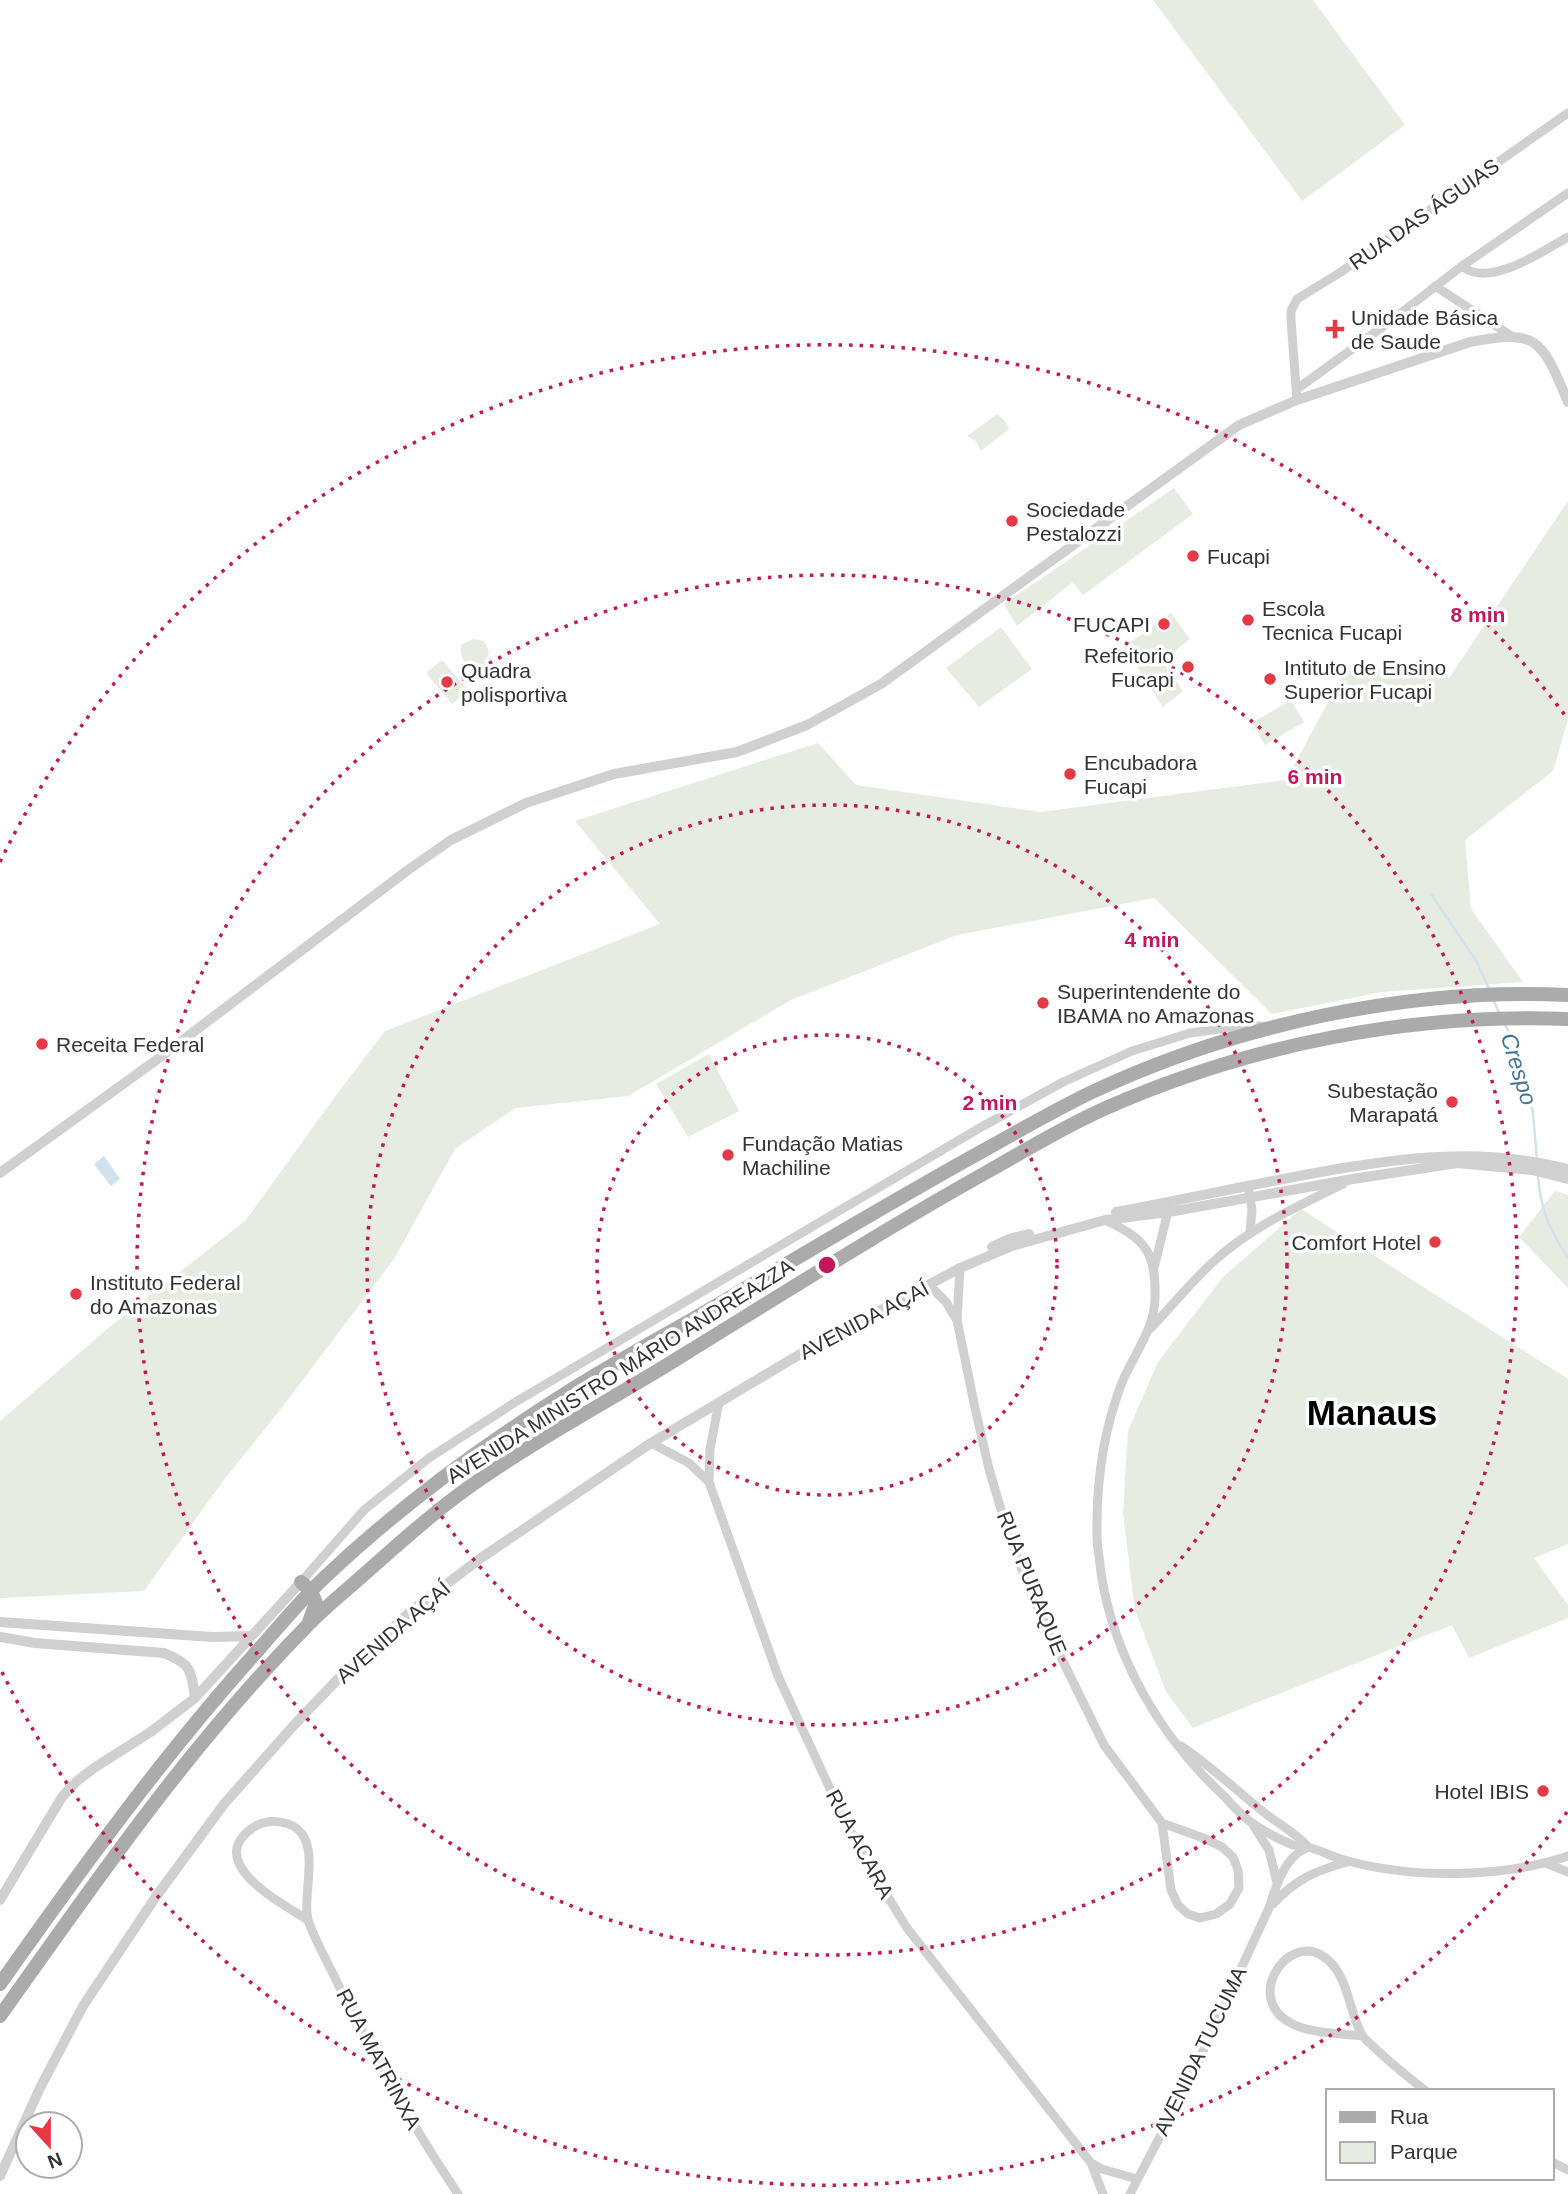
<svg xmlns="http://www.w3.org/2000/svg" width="1568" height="2194" viewBox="0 0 1568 2194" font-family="Helvetica,sans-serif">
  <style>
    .green { fill: #e6ecdf }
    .water { fill: #cfe2ee }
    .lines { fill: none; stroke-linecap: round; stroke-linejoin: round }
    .stream { stroke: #cfe2ee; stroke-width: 2.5 }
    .minor { stroke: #d0d0d0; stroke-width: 9 }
    .tertiary { stroke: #d0d0d0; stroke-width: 10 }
    .primary { stroke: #ababab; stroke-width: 14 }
    .ring { fill: none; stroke: #c2185b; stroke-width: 3.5; stroke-dasharray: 3.5 7 }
    .poi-dot { fill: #e63946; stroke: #fff; stroke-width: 2.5 }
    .labels { text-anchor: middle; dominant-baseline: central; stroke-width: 7; stroke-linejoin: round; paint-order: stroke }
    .street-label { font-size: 21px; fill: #333; stroke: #fff }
    .poi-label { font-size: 21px; fill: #333; stroke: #fff; text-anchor: start }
    .water-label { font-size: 23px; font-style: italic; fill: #3f7597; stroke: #fff }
    .town-label { font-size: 35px; font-weight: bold; fill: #000; stroke: #fff }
    .centre { fill: #c2185b; stroke: #fff; stroke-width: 3.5 }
    .ring-label { font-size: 21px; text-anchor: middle; font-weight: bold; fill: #c2185b; stroke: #fff; stroke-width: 7; stroke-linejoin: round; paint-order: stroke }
  </style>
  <rect width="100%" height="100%" fill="#fff"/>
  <path class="green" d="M1153 0H1313L1405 125 1302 201Z
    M997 414 1005 421 1009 429 981 451 976 441 967 436Z
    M1174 488 1193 514 1083 595 1073 582 1017 626 1004 604Z
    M1568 501V719L1553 771 1465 840 1471 909 1523 982 1382 992 1272 1014 1154 898 957 935 791 1000 628 1096 515 1108 455 1149 394 1259 280 1410 223 1481 144 1591 0 1598V1421L107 1329 246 1220 334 1098 385 1031 660 924 575 821 818 743 856 785 1040 812 1286 780 1348 665 1449 678Z
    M1171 613 1190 639 1162 661 1183 691 1163 707 1124 647Z
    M1001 627 1032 669 979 707 946 668Z
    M474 639 484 641 488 649 489 654 484 661 486 662 480 668 469 667C463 661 458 653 462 644Z
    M442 660 468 691 452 704 426 673Z
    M1291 700 1304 722 1265 745 1252 723Z
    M709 1054 739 1111 688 1137 656 1084Z
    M1555 1191 1568 1195V1288L1519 1237Z
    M1301 1209 1568 1379V1544L1534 1558 1568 1605V1618L1469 1658 1452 1625 1193 1728 1166 1692 1135 1610 1123 1513 1128 1431 1158 1362 1223 1277Z"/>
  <path class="water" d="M104 1156 120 1179 111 1186 94 1164Z"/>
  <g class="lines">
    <path class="stream" d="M1431 894 1477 962 1489 989
      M1493 999 1500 1015
      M1505 1024 1519 1055 1533 1113 1537 1160
      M1538 1177C1541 1211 1550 1230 1568 1258"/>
    <path class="minor" d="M1462 266C1488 289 1543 251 1568 237
      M1435 286 1513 337
      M1297 389 1384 326 1462 266 1568 193
      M1297 400 1291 320V311L1297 299 1341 272 1568 113
      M1249 1192 1252 1210 1250 1232
      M1105 1220C1145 1239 1156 1251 1155 1297 1155 1328 1135 1353 1123 1380 1103 1430 1096 1482 1097 1536 1097 1548 1100 1561 1101 1573 1114 1658 1161 1738 1224 1796 1233 1806 1243 1818 1255 1825 1266 1832 1280 1840 1293 1845 1297 1846 1303 1846 1308 1847 1322 1851 1335 1858 1348 1861 1415 1879 1503 1878 1568 1856
      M960 1268 957 1320 975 1408 989 1469 1007 1530 1026 1581 1053 1641 1104 1745 1162 1823 1171 1890 1178 1905 1188 1914 1200 1918 1216 1914 1230 1904 1239 1888 1238 1870 1233 1857 1222 1847 1206 1839 1162 1823
      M1154 1268 1169 1207
      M929 1285 946 1302 956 1319
      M1150 1329C1171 1307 1191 1282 1213 1262 1251 1227 1298 1206 1343 1184
      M719 1402 710 1449 709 1482 778 1676 843 1817 872 1871 907 1928 1091 2163 1103 2194
      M651 1443 689 1463 709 1482
      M301 1582 364 1510 429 1458 517 1401 976 1130 1063 1082 1132 1051 1190 1033 1242 1026H1263
      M1181 1746C1211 1766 1237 1791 1266 1814 1280 1825 1296 1833 1308 1847
      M1253 1825 1269 1850 1277 1883
      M1546 1863 1568 1872
      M1273 1904C1296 1879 1315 1871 1347 1862
      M308 1920C283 1904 201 1862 254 1827 268 1818 292 1820 302 1834 318 1855 301 1901 309 1923 317 1944 329 1965 339 1986 374 2058 413 2127 458 2194
      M1362 2036C1339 2033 1309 2034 1289 2022 1245 1997 1287 1935 1321 1955 1349 1971 1348 2011 1362 2035 1365 2040 1372 2045 1377 2050 1393 2065 1409 2078 1426 2091
      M1552 2162 1568 2170
      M1091 2163 1102 2169 1137 2179
      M1130 2194 1191 2077 1269 1908C1276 1886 1284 1858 1306 1848"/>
    <path class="tertiary" d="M0 1173 155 1061 408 870 451 840 526 803 614 774 737 752 807 725 881 684 1239 425 1297 400 1470 342C1539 328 1542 341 1568 402
      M1116 1212C1182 1200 1248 1185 1315 1173 1402 1157 1481 1147 1568 1169
      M992 1247 1009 1239 1029 1234
      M0 1622 212 1637 251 1636
      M0 1637 35 1643 164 1653C192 1664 191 1671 195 1698
      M0 1900 62 1797 77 1781 94 1768 152 1731 195 1698 301 1582
      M0 2176 40 2088 83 2006 155 1898 224 1804 294 1725 336 1681 411 1611 481 1558 651 1443 812 1347 960 1268 1012 1246 1105 1220 1169 1212 1353 1179 1457 1163 1532 1170 1568 1179"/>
    <path class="primary" d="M301 1582 311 1591 316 1603 309 1622
      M0 1984C82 1868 165 1753 260 1648 281 1624 302 1599 325 1577 400 1506 483 1445 571 1390 622 1358 677 1329 729 1298 815 1247 901 1196 988 1148 1022 1129 1055 1110 1090 1093 1233 1025 1410 987 1568 995
      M0 2016C96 1881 188 1747 305 1628 325 1607 348 1589 369 1570 405 1538 442 1505 482 1478 548 1432 620 1395 688 1352 787 1291 885 1229 987 1172 1026 1150 1065 1126 1106 1108 1251 1044 1411 1013 1568 1019"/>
  </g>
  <g class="ring">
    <circle cx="827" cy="1265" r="230"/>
    <circle cx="827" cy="1265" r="460"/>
    <circle cx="827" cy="1265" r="690"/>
    <path d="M1567 1812A920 920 0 0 1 0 1668M0 862A920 920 0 0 1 1567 718"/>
  </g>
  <g class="poi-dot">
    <path d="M1331.5 318.5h7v7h7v7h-7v7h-7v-7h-7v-7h7z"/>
    <circle cx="1012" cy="521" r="7"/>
    <circle cx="1193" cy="556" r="7"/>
    <circle cx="1248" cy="620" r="7"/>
    <circle cx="1164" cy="624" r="7"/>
    <circle cx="1188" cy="667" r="7"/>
    <circle cx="1270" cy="679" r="7"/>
    <circle cx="447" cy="682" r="7"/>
    <circle cx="1070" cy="774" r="7"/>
    <circle cx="1043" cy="1003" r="7"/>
    <circle cx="42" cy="1044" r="7"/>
    <circle cx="1452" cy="1102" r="7"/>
    <circle cx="728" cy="1155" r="7"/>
    <circle cx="1435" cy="1242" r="7"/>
    <circle cx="76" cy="1294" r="7"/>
    <circle cx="1543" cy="1791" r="7"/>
  </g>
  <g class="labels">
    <g class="street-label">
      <text transform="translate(1424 214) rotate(-35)">RUA DAS ÁGUIAS</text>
      <text transform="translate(864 1320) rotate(-28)">AVENIDA AÇAÍ</text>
      <text transform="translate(620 1371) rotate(-32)">AVENIDA MINISTRO MÁRIO ANDREAZZA</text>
      <text transform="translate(1032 1583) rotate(68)">RUA PURAQUE</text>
      <text transform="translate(393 1632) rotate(-41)">AVENIDA AÇAÍ</text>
      <text transform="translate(860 1844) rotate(62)">RUA ACARA</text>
      <text transform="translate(1200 2051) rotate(-64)">AVENIDA TUCUMA</text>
      <text transform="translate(379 2059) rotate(62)">RUA MATRINXA</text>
    </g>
    <g class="poi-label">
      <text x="1351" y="317">Unidade Básica<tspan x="1351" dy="24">de Saude</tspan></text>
      <text x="1026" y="509">Sociedade<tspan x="1026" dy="24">Pestalozzi</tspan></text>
      <text x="1207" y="556">Fucapi</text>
      <text x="1262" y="608">Escola<tspan x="1262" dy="24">Tecnica Fucapi</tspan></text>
      <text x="1150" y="624" text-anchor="end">FUCAPI</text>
      <text x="1174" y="655" text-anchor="end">Refeitorio<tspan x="1174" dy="24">Fucapi</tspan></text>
      <text x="1284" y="667">Intituto de Ensino<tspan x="1284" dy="24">Superior Fucapi</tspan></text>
      <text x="461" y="670">Quadra<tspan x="461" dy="24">polisportiva</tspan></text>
      <text x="1084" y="762">Encubadora<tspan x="1084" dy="24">Fucapi</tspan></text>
      <text x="1057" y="991">Superintendente do<tspan x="1057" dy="24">IBAMA no Amazonas</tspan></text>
      <text x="56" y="1044">Receita Federal</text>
      <text x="1438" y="1090" text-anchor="end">Subestação<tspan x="1438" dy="24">Marapatá</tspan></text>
      <text x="742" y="1143">Fundação Matias<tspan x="742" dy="24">Machiline</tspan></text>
      <text x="1421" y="1242" text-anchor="end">Comfort Hotel</text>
      <text x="90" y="1282">Instituto Federal<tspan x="90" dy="24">do Amazonas</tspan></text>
      <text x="1529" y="1791" text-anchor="end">Hotel IBIS</text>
    </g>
    <g class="water-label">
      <text transform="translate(1519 1069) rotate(73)">Crespo</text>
    </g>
    <g class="town-label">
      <text x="1372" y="1412">Manaus</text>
    </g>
  </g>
  <circle cx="827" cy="1265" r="10" class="centre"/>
  <g class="ring-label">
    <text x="1478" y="622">8 min</text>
    <text x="1315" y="784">6 min</text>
    <text x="1152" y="947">4 min</text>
    <text x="990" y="1110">2 min</text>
  </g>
  <rect x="1326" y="2089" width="228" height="91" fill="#ffffff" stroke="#adadad" stroke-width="2"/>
  <rect x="1340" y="2112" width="35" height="10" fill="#ababab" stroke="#adadad" stroke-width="2"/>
  <text x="1390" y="2124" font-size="21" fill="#333333">Rua</text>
  <rect x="1340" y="2142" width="35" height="21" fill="#e6ecdf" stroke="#adadad" stroke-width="2"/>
  <text x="1390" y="2159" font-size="21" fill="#333333">Parque</text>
  <g transform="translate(49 2145) rotate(159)"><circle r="33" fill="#ffffff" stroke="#adadad" stroke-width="2"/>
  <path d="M0-5L12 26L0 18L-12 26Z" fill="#e63946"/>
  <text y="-10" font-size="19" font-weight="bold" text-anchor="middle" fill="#333333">N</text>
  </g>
</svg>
